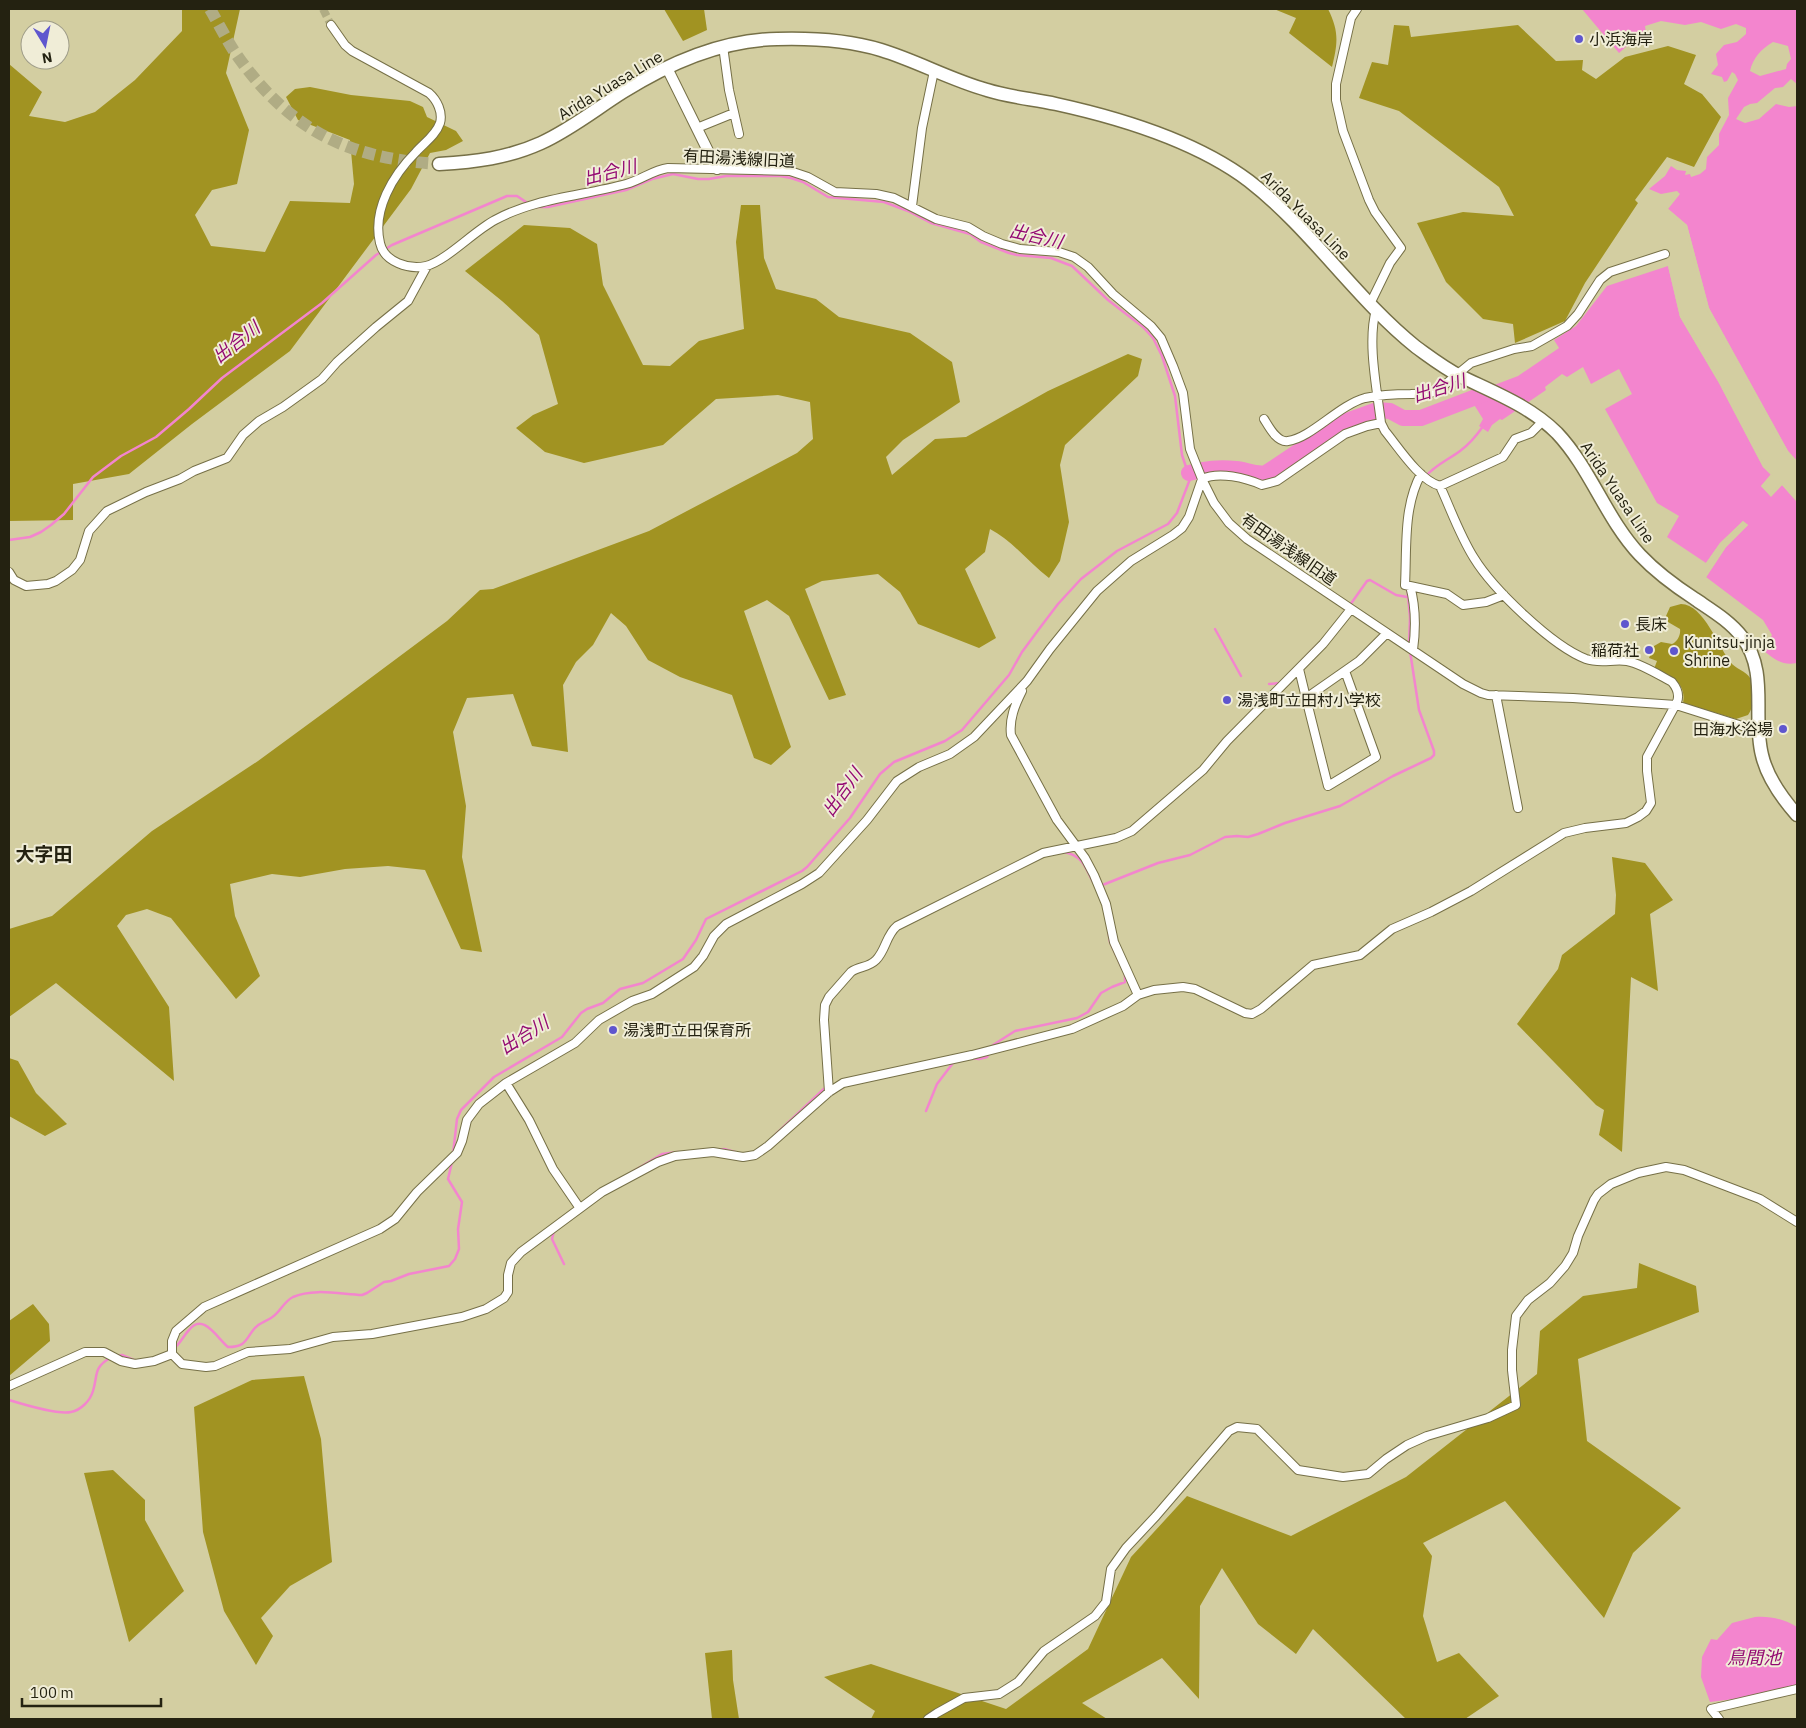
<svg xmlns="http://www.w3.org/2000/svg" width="1806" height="1728" viewBox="0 0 1806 1728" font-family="'IBM Plex Sans','Noto Sans JP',sans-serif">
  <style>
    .forest { fill: #a19322 }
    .water { fill: #f385ce; fill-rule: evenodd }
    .pier { fill: #d3cea1 }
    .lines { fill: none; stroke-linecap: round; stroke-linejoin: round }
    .stream { stroke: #f385ce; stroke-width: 2.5 }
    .river { stroke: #f385ce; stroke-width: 16 }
    .minor-tunnel { stroke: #b0ac84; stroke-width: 8; stroke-dasharray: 8 4; stroke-linecap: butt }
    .primary-tunnel { stroke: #b0ac84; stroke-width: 12; stroke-dasharray: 12 6; stroke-linecap: butt }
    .minor-casing { stroke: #767047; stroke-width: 10 }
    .tertiary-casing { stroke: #767047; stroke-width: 12 }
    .primary-casing { stroke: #767047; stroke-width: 15 }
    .minor { stroke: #fff; stroke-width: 8 }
    .tertiary { stroke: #fff; stroke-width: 10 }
    .primary { stroke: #fff; stroke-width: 12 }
    .poi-dot { fill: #5f56ce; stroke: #f0edd7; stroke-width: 2 }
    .labels { text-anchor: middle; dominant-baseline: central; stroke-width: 4; stroke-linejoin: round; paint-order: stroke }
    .poi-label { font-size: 16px; fill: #242211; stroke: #f0edd7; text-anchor: start }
    .street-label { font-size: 16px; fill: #242211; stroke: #f0edd7 }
    .water-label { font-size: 18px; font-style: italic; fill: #930972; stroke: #f0edd7 }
    .quarter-label { font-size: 19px; font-weight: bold; fill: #242211; stroke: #f0edd7 }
  </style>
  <rect width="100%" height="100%" fill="#d3cea1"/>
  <path class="forest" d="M182 9H240L226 73 249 130 237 184 212 190 195 215 211 246 265 252 290 201 350 203 354 184 350 140 298 120 286 97 295 89 310 87 351 95 410 101 423 107 427 117 456 131 463 141 446 150 430 153 411 189 290 351 192 424 129 474 73 484V520L9 521V64L42 92 29 116 65 122 95 112 135 80 182 31Z
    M664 9H704L707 30 683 41Z
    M1274 9H1328C1339 31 1338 43 1332 67L1289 33 1296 18Z
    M1394 25 1409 26 1411 37 1518 25 1556 61 1583 60 1582 70 1596 79 1625 57 1668 46 1696 55 1684 84 1702 94 1721 117 1694 167 1667 157 1635 200 1638 203 1585 283 1565 321 1515 343 1513 324 1483 319 1446 282 1417 223 1463 212 1514 216 1499 187 1399 111 1359 98 1372 62 1388 65Z
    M741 205H760L764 258 776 289 816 299 839 317 910 333 952 362 960 402 903 440 886 457 892 475 935 439 966 437 1048 391 1128 354 1142 359 1138 376 1065 445 1060 465 1069 522 1060 561 1049 578C1029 563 1013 541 990 529L985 552 965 569 996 638 979 648 918 624 900 592 878 574 822 581 805 589 846 695 829 700 789 616 767 600 744 611 791 747 771 765 754 758 732 695 680 677 648 660 626 626 611 613 593 645 576 662 563 685 568 752 532 746 513 694 467 698 453 732 466 806 462 857 482 952 461 949 425 870 388 866 345 869 300 877 272 874 230 884 235 916 260 976 236 999 171 918 147 909 126 915 117 926 169 1007 174 1081 56 983 9 1017V929L52 916 152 831 258 761 333 706 447 621 480 590 493 589 649 531 797 453 813 439 810 402 778 395 716 399 663 445 584 463 545 452 516 428 533 415 558 404 539 335 502 301 465 271 524 225 570 228 597 244 603 285 643 365 670 366 699 341 744 329 736 242Z
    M1681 604C1704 604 1719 649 1732 664 1738 670 1749 672 1752 682 1755 691 1754 707 1748 715L1736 719 1683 703C1687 682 1670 676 1654 669L1657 661 1649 658 1654 646 1661 642 1672 644C1677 642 1681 635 1680 629L1668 622 1666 616 1670 607Z
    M1612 857 1645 863 1673 900 1650 914 1658 991 1631 977 1622 1152 1599 1135 1604 1110 1596 1105 1517 1024 1558 969 1562 955 1615 914 1616 895Z
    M9 1058 18 1061 36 1093 67 1124 45 1136 9 1116Z
    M1639 1263 1696 1286 1699 1312 1578 1359 1587 1441 1681 1508 1633 1553 1604 1618 1505 1501 1423 1543 1432 1556 1423 1616 1437 1662 1459 1653 1499 1696 1465 1719H1406L1313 1629 1296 1654 1258 1624 1222 1568 1200 1606 1199 1699 1162 1658 1082 1703 1107 1719H871L875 1711 824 1677 871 1664 1006 1709 1088 1649 1131 1557 1187 1496 1291 1536 1406 1477 1537 1374 1540 1331 1583 1296 1637 1288Z
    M33 1304 49 1324 50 1341 9 1376V1321Z
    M304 1376 321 1439 332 1562 290 1586 261 1618 273 1636 256 1665 224 1611 203 1532 194 1407 252 1380Z
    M113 1470 145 1500V1520L184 1591 129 1642 84 1473Z
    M732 1650 733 1680 739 1719H712L705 1653Z"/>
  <path class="water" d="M1582 9H1797V84L1791 79 1783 87 1775 88 1757 103 1750 104 1744 107 1736 119 1745 123 1759 119 1776 104 1789 107 1797 106V461L1788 451 1709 308 1687 225 1668 209 1680 194 1677 191 1661 194 1649 189 1665 176 1671 166 1677 170 1686 171 1685 175 1690 174 1691 177 1700 174 1706 169 1707 157 1719 145V134L1729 115 1728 98 1738 80 1735 74 1732 72 1727 81 1724 82 1722 77 1711 74 1718 65 1716 54 1724 45 1737 42 1746 34V28L1736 24 1721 29 1701 22 1685 25 1661 21 1645 26 1647 39 1630 43 1619 53ZM1773 42 1788 46 1791 59 1787 64 1786 69 1760 76 1750 71C1753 58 1761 49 1773 42Z
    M1668 266 1680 317 1719 383 1763 467 1771 475 1761 486 1771 496 1782 485 1797 502V663C1783 666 1775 660 1764 651L1772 635 1763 620 1706 577 1726 547 1748 525 1743 521 1720 543 1706 563 1667 537 1679 516 1657 503 1605 409 1632 394 1619 369 1591 384 1583 367 1567 377 1562 374 1545 387 1546 390 1502 420 1500 419 1492 425 1488 432 1479 426 1483 419 1468 395 1518 376 1559 348 1554 340 1576 326 1607 286Z
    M1755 1617C1771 1616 1784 1619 1797 1627V1686L1758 1696 1710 1702 1701 1677 1702 1657 1711 1639 1717 1640 1732 1623Z"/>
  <path class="pier" d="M1666 207 1687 225 1709 308 1788 451 1797 461V463L1786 452 1706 309 1685 226 1666 211Z
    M1668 266H1670L1683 316 1721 382 1765 465 1773 474 1764 486 1771 493 1780 483H1783L1797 498V502L1782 485 1771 497 1761 486 1771 474 1763 467 1719 383 1680 317Z
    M1743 521 1748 525 1726 547 1705 579 1704 576 1724 546 1744 526 1743 524 1721 544 1708 564 1705 565 1706 563 1720 543Z"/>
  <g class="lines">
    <path class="stream" d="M1425 477C1435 465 1448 460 1460 451 1470 444 1477 435 1484 425
      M9 540 30 537 41 532 51 525 64 514 93 477 121 456 156 437 189 409 222 378 322 303 376 255 392 245 507 196H517L529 204
      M1407 586 1410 617 1409 646
      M1350 605 1367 581 1370 580 1396 595 1407 597
      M1215 629 1241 676
      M1269 684 1280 683 1316 646
      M1064 852C1083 856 1085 867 1093 882
      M1100 886 1158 863 1190 855 1225 837 1237 836 1248 837 1258 834 1285 823 1340 806 1393 776 1431 758 1434 755V751L1419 710 1410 651
      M1108 929 1110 942 1122 968
      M992 1048 993 1045 1015 1031 1077 1018 1088 1012 1101 993 1112 987 1125 982V975
      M970 1058 979 1059 987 1057 989 1053
      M926 1111 937 1084 953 1063
      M776 1134 827 1086
      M718 1150 724 1149 735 1152
      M453 1154 457 1119 461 1110 494 1077 562 1037 581 1013 587 1009 603 1003 620 989 643 983 683 959 696 940 706 919 802 871 807 867 850 818 880 774 894 762 945 741 962 730 1009 675 1022 652 1039 629 1058 604 1081 579 1117 551 1168 524 1177 513 1190 479 1182 455 1175 396 1162 356 1153 338 1143 327 1108 300 1072 266 1051 258 1017 255 1009 253 981 242 970 234 931 223 908 211 884 202 828 197 803 182 791 178 780 176H726L709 179H698L673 174 652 179 626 190 548 207H536
      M627 1175 662 1154 678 1152
      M554 1231 552 1239 564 1264
      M174 1348C181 1343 183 1336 189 1330 203 1312 217 1338 228 1347 246 1347 245 1340 254 1329 259 1323 265 1322 271 1318 280 1313 283 1302 293 1297 313 1288 340 1294 362 1295L367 1293 384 1282 391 1281 409 1274 449 1266 455 1259 459 1249 458 1229 462 1202 448 1179 452 1162
      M118 1356 122 1355 136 1361
      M9 1400C22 1404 58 1415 71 1412 81 1410 90 1401 93 1391 98 1375 93 1368 110 1358"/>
    <path class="river" d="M1189 473C1206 469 1218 467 1236 469 1247 470 1255 475 1266 473L1341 423 1377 410 1390 411 1403 418H1421L1489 392"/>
    <path class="minor-tunnel" d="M323 9 331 25"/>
    <path class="primary-tunnel" d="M210 9C220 26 229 45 241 61 294 133 352 159 439 164"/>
    <defs>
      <path id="minor" d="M1357 9 1351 18 1336 84V100L1343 131 1369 200 1375 212 1401 248 1390 263 1370 304
        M331 25 345 45 352 51 429 93C437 100 443 112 440 123 436 135 424 143 416 152 393 175 372 210 380 243 384 262 409 270 426 266 446 261 474 231 495 220 535 198 582 196 626 184 641 180 653 170 668 168L790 171 808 177 835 192 876 194 894 198 936 219 968 227 983 236 1002 244 1020 249 1059 252 1074 257 1088 267 1113 294 1151 326 1161 338 1173 366 1183 393 1190 449 1202 479 1214 503 1229 523 1247 539 1463 684 1481 693 1488 695 1573 698 1676 705 1758 731
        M723 46 729 90 739 134
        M697 128 734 113
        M912 206 922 128 934 71
        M1376 310C1367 342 1377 389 1381 423L1385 431C1399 448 1419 480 1440 486 1451 510 1460 536 1474 558 1493 589 1552 646 1586 659 1600 664 1613 659 1627 661 1642 664 1659 675 1672 682 1677 688 1680 694 1677 702L1647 757V771L1651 803 1646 811 1638 817 1626 823 1585 828 1564 833 1471 891 1431 912 1392 929 1360 955 1313 965 1261 1009 1252 1014 1245 1013 1195 989 1183 987 1154 990 1138 995 1123 1006 1072 1029 972 1055 843 1083 829 1092 768 1146 755 1155 743 1157 713 1152 675 1156 658 1162 602 1192 521 1252 511 1263 508 1275V1292L504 1298 486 1309 462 1317 372 1334 333 1337 290 1349 248 1352 215 1366 206 1367 182 1364 172 1354V1341L176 1331 204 1307 380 1229 395 1219 417 1192 457 1153 462 1141 467 1120 479 1104 506 1083 575 1043 599 1020 632 1001 652 994 694 967 703 956 714 936 726 924 802 884 819 873 867 820 897 781 919 767 950 754 974 737 1027 681 1050 649 1097 591 1131 561 1173 535 1182 528 1189 517 1202 479C1219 471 1246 478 1262 485L1277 481 1345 434 1367 426 1381 423
        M1264 419C1269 427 1277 443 1288 441 1311 438 1339 405 1365 398 1379 395 1396 394 1411 394 1420 393 1428 395 1437 391L1471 363 1514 349 1532 346 1567 326 1578 314 1600 280 1610 272 1665 254
        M1440 486 1503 457 1515 439 1531 433 1543 421
        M9 572 14 580 26 586 48 584 56 581 72 570 80 560 89 531 107 511 146 492 180 479 194 471 227 458 243 435 259 421 283 407 322 379 337 362 376 327 408 301 427 266
        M1410 586 1447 594 1463 605 1486 602 1504 595
        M1413 650C1416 628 1416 607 1410 586L1405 585C1407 548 1403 507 1421 474
        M1299 669 1306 698 1359 661 1387 633
        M1022 691C1015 705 1009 719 1011 735L1057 820 1085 858 1094 875 1106 904 1114 942 1138 995
        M1496 695 1518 808
        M1306 698 1328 786 1376 757 1345 671
        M506 1083 529 1120 553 1169 579 1207
        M829 1092 824 1020 825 1005 829 997 851 972C859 966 868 968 876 960 886 950 886 935 897 926L1043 853 1116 838 1132 831 1203 770 1227 741 1323 644 1351 609
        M9 1386 85 1352H104L121 1361 135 1364 154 1361 172 1354
        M928 1719 937 1713 964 1698 999 1694 1018 1682 1044 1651 1095 1616 1106 1602 1111 1569 1126 1548 1156 1516 1229 1431 1237 1427 1257 1429 1298 1470 1343 1477 1368 1474 1386 1459 1407 1445 1427 1436 1488 1418 1516 1405 1512 1370V1350L1516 1316 1528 1300 1550 1283 1565 1266 1573 1253 1578 1236 1594 1200 1598 1194 1611 1184 1638 1173 1666 1167 1684 1170 1760 1199 1797 1222
        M1719 1719 1711 1709 1797 1689"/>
      <path id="tertiary" d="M667 68 717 169"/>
      <path id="primary" d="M439 164C475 162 508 158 541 143 570 130 596 109 623 92 669 63 722 40 777 39 812 38 848 40 881 50 917 61 951 80 987 90 1009 97 1033 99 1056 104 1120 118 1196 141 1249 181 1311 229 1355 298 1416 347 1430 357 1444 368 1460 376 1493 392 1530 406 1557 433 1591 469 1606 519 1640 555 1657 573 1675 586 1695 599 1711 610 1730 621 1742 637 1769 672 1752 716 1762 755 1767 777 1782 798 1797 815"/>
    </defs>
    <use href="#minor" class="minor-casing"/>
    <use href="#tertiary" class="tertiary-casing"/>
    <use href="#primary" class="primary-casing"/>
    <use href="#minor" class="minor"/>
    <use href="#tertiary" class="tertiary"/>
    <use href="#primary" class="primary"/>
  </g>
  <g class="poi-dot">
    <circle cx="1579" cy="39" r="5"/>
    <circle cx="1625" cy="624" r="5"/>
    <circle cx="1649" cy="650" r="5"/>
    <circle cx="1674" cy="651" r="5"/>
    <circle cx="1227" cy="700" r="5"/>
    <circle cx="1783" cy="729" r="5"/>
    <circle cx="613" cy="1030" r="5"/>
  </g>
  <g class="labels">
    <g class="poi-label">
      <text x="1589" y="39">小浜海岸</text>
      <text x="1635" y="624">長床</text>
      <text x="1684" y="642">Kunitsu-jinja<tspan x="1684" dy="18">Shrine</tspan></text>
      <text x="1639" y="650" text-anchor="end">稲荷社</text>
      <text x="1237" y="700">湯浅町立田村小学校</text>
      <text x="1773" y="729" text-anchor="end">田海水浴場</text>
      <text x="623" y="1030">湯浅町立田保育所</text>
    </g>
    <g class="street-label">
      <text transform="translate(610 85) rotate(-31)">Arida Yuasa Line</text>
      <text transform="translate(739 158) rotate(3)">有田湯浅線旧道</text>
      <text transform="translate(1306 215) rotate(45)">Arida Yuasa Line</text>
      <text transform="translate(1618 492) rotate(56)">Arida Yuasa Line</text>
      <text transform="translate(1289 549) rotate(35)">有田湯浅線旧道</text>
    </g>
    <g class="water-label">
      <text transform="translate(610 172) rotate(-14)">出合川</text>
      <text transform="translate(1036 236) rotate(13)">出合川</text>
      <text transform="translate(236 342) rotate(-38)">出合川</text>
      <text transform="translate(1439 388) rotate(-17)">出合川</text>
      <text transform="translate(842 792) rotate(-54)">出合川</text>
      <text transform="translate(524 1035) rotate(-32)">出合川</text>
      <text x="1754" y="1657">鳥間池</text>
    </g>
    <g class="quarter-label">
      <text x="44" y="854">大字田</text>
    </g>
  </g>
  <rect width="1806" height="1728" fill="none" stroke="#242211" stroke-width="20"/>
  <g transform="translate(45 45) rotate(170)"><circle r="24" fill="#f0edd7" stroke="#9e9c88"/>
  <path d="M0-4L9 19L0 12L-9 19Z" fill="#5f56ce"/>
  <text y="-8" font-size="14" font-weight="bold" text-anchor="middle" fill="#242211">N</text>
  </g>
  <path d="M22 1698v8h139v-8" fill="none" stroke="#242211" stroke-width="2.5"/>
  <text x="30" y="1698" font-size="15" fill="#242211" stroke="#f0edd7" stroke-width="4" paint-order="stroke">100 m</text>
</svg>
